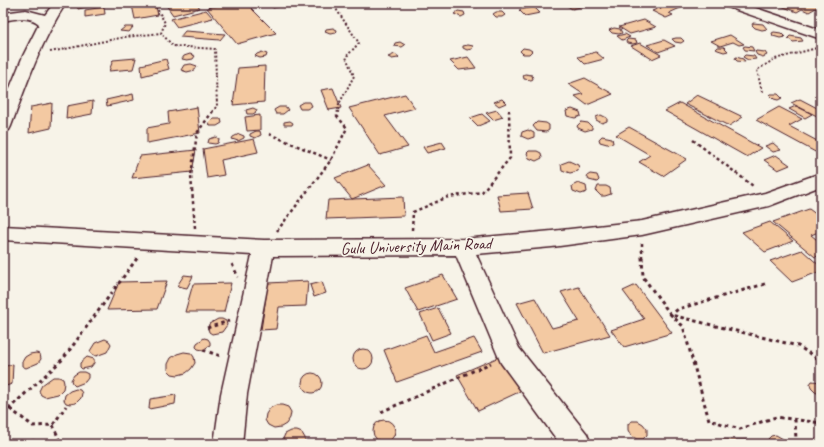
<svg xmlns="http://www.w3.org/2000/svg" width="824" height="447" viewBox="0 0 824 447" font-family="Caveat,sans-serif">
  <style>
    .building { fill: #f3c9a2; stroke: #4a1f2b }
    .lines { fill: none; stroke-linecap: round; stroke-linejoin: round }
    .minor-casing { stroke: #4a1f2b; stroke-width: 3 }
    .path-far2 { stroke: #4a1f2b; stroke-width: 2; stroke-dasharray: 2 2; stroke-linecap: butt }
    .path-far1 { stroke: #4a1f2b; stroke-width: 2.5; stroke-dasharray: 3 3; stroke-linecap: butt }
    .path { stroke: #4a1f2b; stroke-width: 3; stroke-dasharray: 3.5 3.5; stroke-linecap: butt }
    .minor { fill: #f7f3e8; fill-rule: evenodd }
    .labels { text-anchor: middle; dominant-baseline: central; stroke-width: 3.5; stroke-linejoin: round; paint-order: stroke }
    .street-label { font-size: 17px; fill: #4a1f2b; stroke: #f7f3e8 }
  </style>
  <rect width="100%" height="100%" fill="#f7f3e8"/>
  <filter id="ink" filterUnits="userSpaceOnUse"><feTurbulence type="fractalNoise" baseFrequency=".025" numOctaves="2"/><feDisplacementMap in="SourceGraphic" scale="8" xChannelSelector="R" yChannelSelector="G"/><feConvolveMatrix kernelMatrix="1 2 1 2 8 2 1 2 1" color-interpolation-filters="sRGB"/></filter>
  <g filter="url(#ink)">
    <path class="building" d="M84 3H95L96 5 78 9 77 4Z
      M146 3H155L158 15 135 19 132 5Z
      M174 3H196L200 8 173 15 166 5Z
      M228 3H246L276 33 237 44 207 8Z
      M268 3H294L273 8Z
      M473 3H482L483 5 477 7 472 5Z
      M563 3H591L593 4 572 9Z
      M672 3H682L687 5 669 13 673 15 666 18 652 11Z
      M773 3H821V5L809 12 802 9 797 12Z
      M104 7 105 14 85 17V10Z
      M534 7 540 13 525 16 519 10Z
      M206 10 213 18 177 27 171 19Z
      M458 11 464 12 465 15 461 17 454 14Z
      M496 12H502L505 15 502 17H496L493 14Z
      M644 20 656 27 630 34 619 27Z
      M753 23 763 24 767 29 762 30 755 28 752 25Z
      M125 27H133L129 32 120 31Z
      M333 28 337 30 336 33 330 34 325 32 326 29Z
      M614 28 620 29 622 33 619 34 612 33 609 30Z
      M185 31 225 34 220 40 180 37Z
      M774 32 781 33 785 37 780 38 773 36 772 33Z
      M625 34 630 37 622 40 617 36Z
      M730 35 744 44 739 45 733 42 720 46 711 41Z
      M790 36 801 38 803 41 793 42 788 38Z
      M676 38H681L684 41 681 43 675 42 672 39Z
      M628 39 636 40 637 43 633 44 627 43 626 41Z
      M664 40 675 46 658 52 647 45Z
      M400 42 405 45 402 47 394 46 395 43Z
      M640 43 661 55 652 59 631 46Z
      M468 45 473 46 472 49 467 50 463 48V46Z
      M745 46 752 47 754 51 745 50 743 47Z
      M718 47H724L728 51 724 52 718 50 716 49Z
      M523 48 529 49 532 51 529 54H523L520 51Z
      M756 51 765 52 767 55 763 57 757 55 755 52Z
      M262 52 267 54 266 57 260 58 255 56 257 54Z
      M596 52 604 59 585 64 578 57Z
      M190 54 195 56 193 59 187 60 182 59 184 56Z
      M395 54 399 57 398 58 392 59 388 57Z
      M745 55 754 56 756 59 748 60 743 57Z
      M468 57 476 68 459 70 450 61Z
      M736 57 743 59 745 62 737 61 735 59Z
      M136 58 133 69 109 71 113 60Z
      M166 59 169 69 142 76 141 65Z
      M191 64 197 66 195 70 187 72 181 70 184 65Z
      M265 66 264 102 233 105 238 68Z
      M525 74 532 75 533 79 531 80 524 79 523 75Z
      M585 78 613 94 587 105 575 96 583 94 568 84Z
      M333 88 341 108 329 110 321 90Z
      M133 94 134 100 107 106 106 100Z
      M405 94 415 108 385 116 408 147 380 155 349 108Z
      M771 94H778L782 98 778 100 774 99 770 95Z
      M697 95 743 117 729 126 685 104Z
      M502 99 506 103 499 106 494 102Z
      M800 99 821 110V118L791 103Z
      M93 101 92 114 66 119 67 106Z
      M303 102H310L312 106 307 109H300L298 105Z
      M52 103 51 128 29 133 31 107Z
      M680 103 761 148 747 157 665 111Z
      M796 106 812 114 805 118 789 109Z
      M197 107 200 133 147 143V128L169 124 168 112Z
      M279 107H286L288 110 283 114H276L274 110Z
      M779 107 802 119 789 126 821 143V153L819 154 756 120Z
      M253 108 257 110 256 112 253 114H247L246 110Z
      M572 109 580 112 581 116 575 118 567 116 566 111Z
      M497 110 503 117 493 120 486 113Z
      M482 114 490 121 478 126 470 118Z
      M260 115V130L247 131 245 117Z
      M601 115 607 118V121L602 123 596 120V117Z
      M214 119H221L222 123 217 126H210L209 122Z
      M290 121 293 123 292 125H284V122Z
      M537 122 546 123 549 125V130L546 132 537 131 533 126Z
      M581 122 588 123 592 127V129L585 131 578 128 577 126Z
      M629 127 687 159 663 176 639 162 650 155 616 135Z
      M528 130 534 133V137L528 139 521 136 522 132Z
      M256 131H260L261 135 255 138 250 136V134Z
      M239 134 244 136V138L238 141 232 139 233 137Z
      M602 136 612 138 613 143 607 144 600 142 599 139Z
      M216 137 219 139 218 143 215 144 208 143 209 139Z
      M254 139 258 152 221 160 224 175 207 178 203 149Z
      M442 142 446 148 427 153 423 147Z
      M773 143 781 150 773 152 765 146Z
      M196 150 192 172 132 178 140 156Z
      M529 151H537L541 153 542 158 536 161 529 158 527 153Z
      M776 155 790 165 778 170 764 160Z
      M569 161 578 165 579 168 578 171 570 173 562 170 561 164Z
      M368 165 386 185 352 199 335 178Z
      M590 174 597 175 599 180 597 182 589 180 587 176Z
      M578 183 586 186 587 192 581 194 573 191 572 186Z
      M598 186H606L610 188 611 194 605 196H601L596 191Z
      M528 193 533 209 501 211 497 195Z
      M403 197 404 216 326 219 328 200Z
      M809 209 821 218V231L811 235 821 243V255L815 257 773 222Z
      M770 222 793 241 765 252 742 232Z
      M802 250 821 267V271L792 282 770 261Z
      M184 275 193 276 187 288 177 286Z
      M443 275 457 299 418 312 405 288Z
      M167 281 157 309 107 310 119 282Z
      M308 281 306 306 279 307 276 329 261 330 268 283Z
      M322 282 326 293 314 297 310 285Z
      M231 283 224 312H185L193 284Z
      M636 285 672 333 624 347 611 330 644 319 623 291Z
      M579 287 610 335 543 353 517 303 535 298 552 328 579 321 561 292Z
      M438 308 451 333 432 340 420 314Z
      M218 319H222L226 321 227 325 222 332 212 334 209 332 208 328 209 324Z
      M426 335 434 352 474 338 482 352 397 382 384 350Z
      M204 338 208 339 210 342V345L203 350 198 349 196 347 197 343Z
      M105 339 109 341 111 344 107 352 96 356 92 354 90 351 95 343Z
      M353 359a10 10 0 1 1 20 0a10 10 0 1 1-20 0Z
      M184 352 191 353 194 357 195 363 191 369 186 373 178 375 172 374 168 370V364L171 358 177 354Z
      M36 353 40 354 41 359 38 363 26 368 22 366V362L25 357 30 354Z
      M87 357 94 359V363L91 367 82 369 80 367V363Z
      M499 357 521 391 478 411 457 375Z
      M13 364 12 384 3 387V367Z
      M79 372H84L88 374V378L85 382 75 386 72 383 71 380 74 375Z
      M302 383a10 10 0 1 1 20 0a10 10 0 1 1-20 0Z
      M53 377H59L63 379 64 383 63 389 58 394 45 397 41 395 39 391 42 385Z
      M812 381 821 382V395L815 392 811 388 810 384Z
      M76 389 80 390 82 393 81 398 76 403 70 404 66 403 64 400 65 395 70 391Z
      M176 395 175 404 149 409 150 399Z
      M276 405H282L288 407 291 412 290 418 286 424 281 427 274 428 268 425 265 420 266 414 270 408Z
      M373 431a11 11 0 1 1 22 0a11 11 0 1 1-22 0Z
      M632 421H638L643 424 647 429V435L643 439H637L631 436 628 430V424Z
      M291 431H297L302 433 305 438V444H281L285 434Z
      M776 435 783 439 787 444H769L768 439 771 436Z
      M34 440 40 444H22L27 441Z
      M330 440H337L343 444H323Z
      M721 440H746L751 444H725Z"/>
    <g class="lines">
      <defs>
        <path id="minor" d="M54 3H66C41 41 27 83 11 126L9 130 3 131V105L23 56 39 24C29 15 15 19 3 21V13L26 10 45 15Z
          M723 3H741L821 30V39L725 6Z
          M821 173V186L769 206 642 235 552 247 476 254 519 348 587 434 591 444H560L501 363 456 255 273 256 247 394 242 444H214L221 394 252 255 3 240V226L264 240 463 239 552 231 642 221 765 193Z"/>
      </defs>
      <use href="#minor" class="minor-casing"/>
      <path class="path-far2" d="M154 3 165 23 161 33 173 46 215 49 217 106 212 112
        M332 3 359 43 346 57 354 76 339 104 338 112
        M50 52 125 37 161 33
        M762 92 757 70 775 59 817 48
        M509 110V112"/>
      <path class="path-far1" d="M269 134 331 160
        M693 140 753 186
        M195 228 191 176 197 133 213 111
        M412 230 413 212 448 197 482 192 510 158 509 111
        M277 231 331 160 347 128 337 116 338 111
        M642 243V258"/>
      <path class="path" d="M642 257 643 277 671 315 798 346 821 361
        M232 264 238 277
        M765 284 678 309 671 315 683 326 709 420 740 429 776 417 821 423
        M207 328 229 321
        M203 350 221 356
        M10 409 33 426 53 425 66 406
        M381 412 491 363
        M3 414 63 359 138 257
        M795 419 796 441 799 444
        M53 425 61 444"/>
      <use href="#minor" class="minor"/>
    </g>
  </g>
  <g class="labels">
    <g class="street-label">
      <text transform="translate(416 246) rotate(-2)">Gulu University Main Road</text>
    </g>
  </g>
  <rect width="824" height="447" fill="none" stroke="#f7f3e8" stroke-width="16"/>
  <rect x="8" y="8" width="808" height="431" fill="none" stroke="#4a1f2b" stroke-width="1.5" filter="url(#ink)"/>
</svg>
